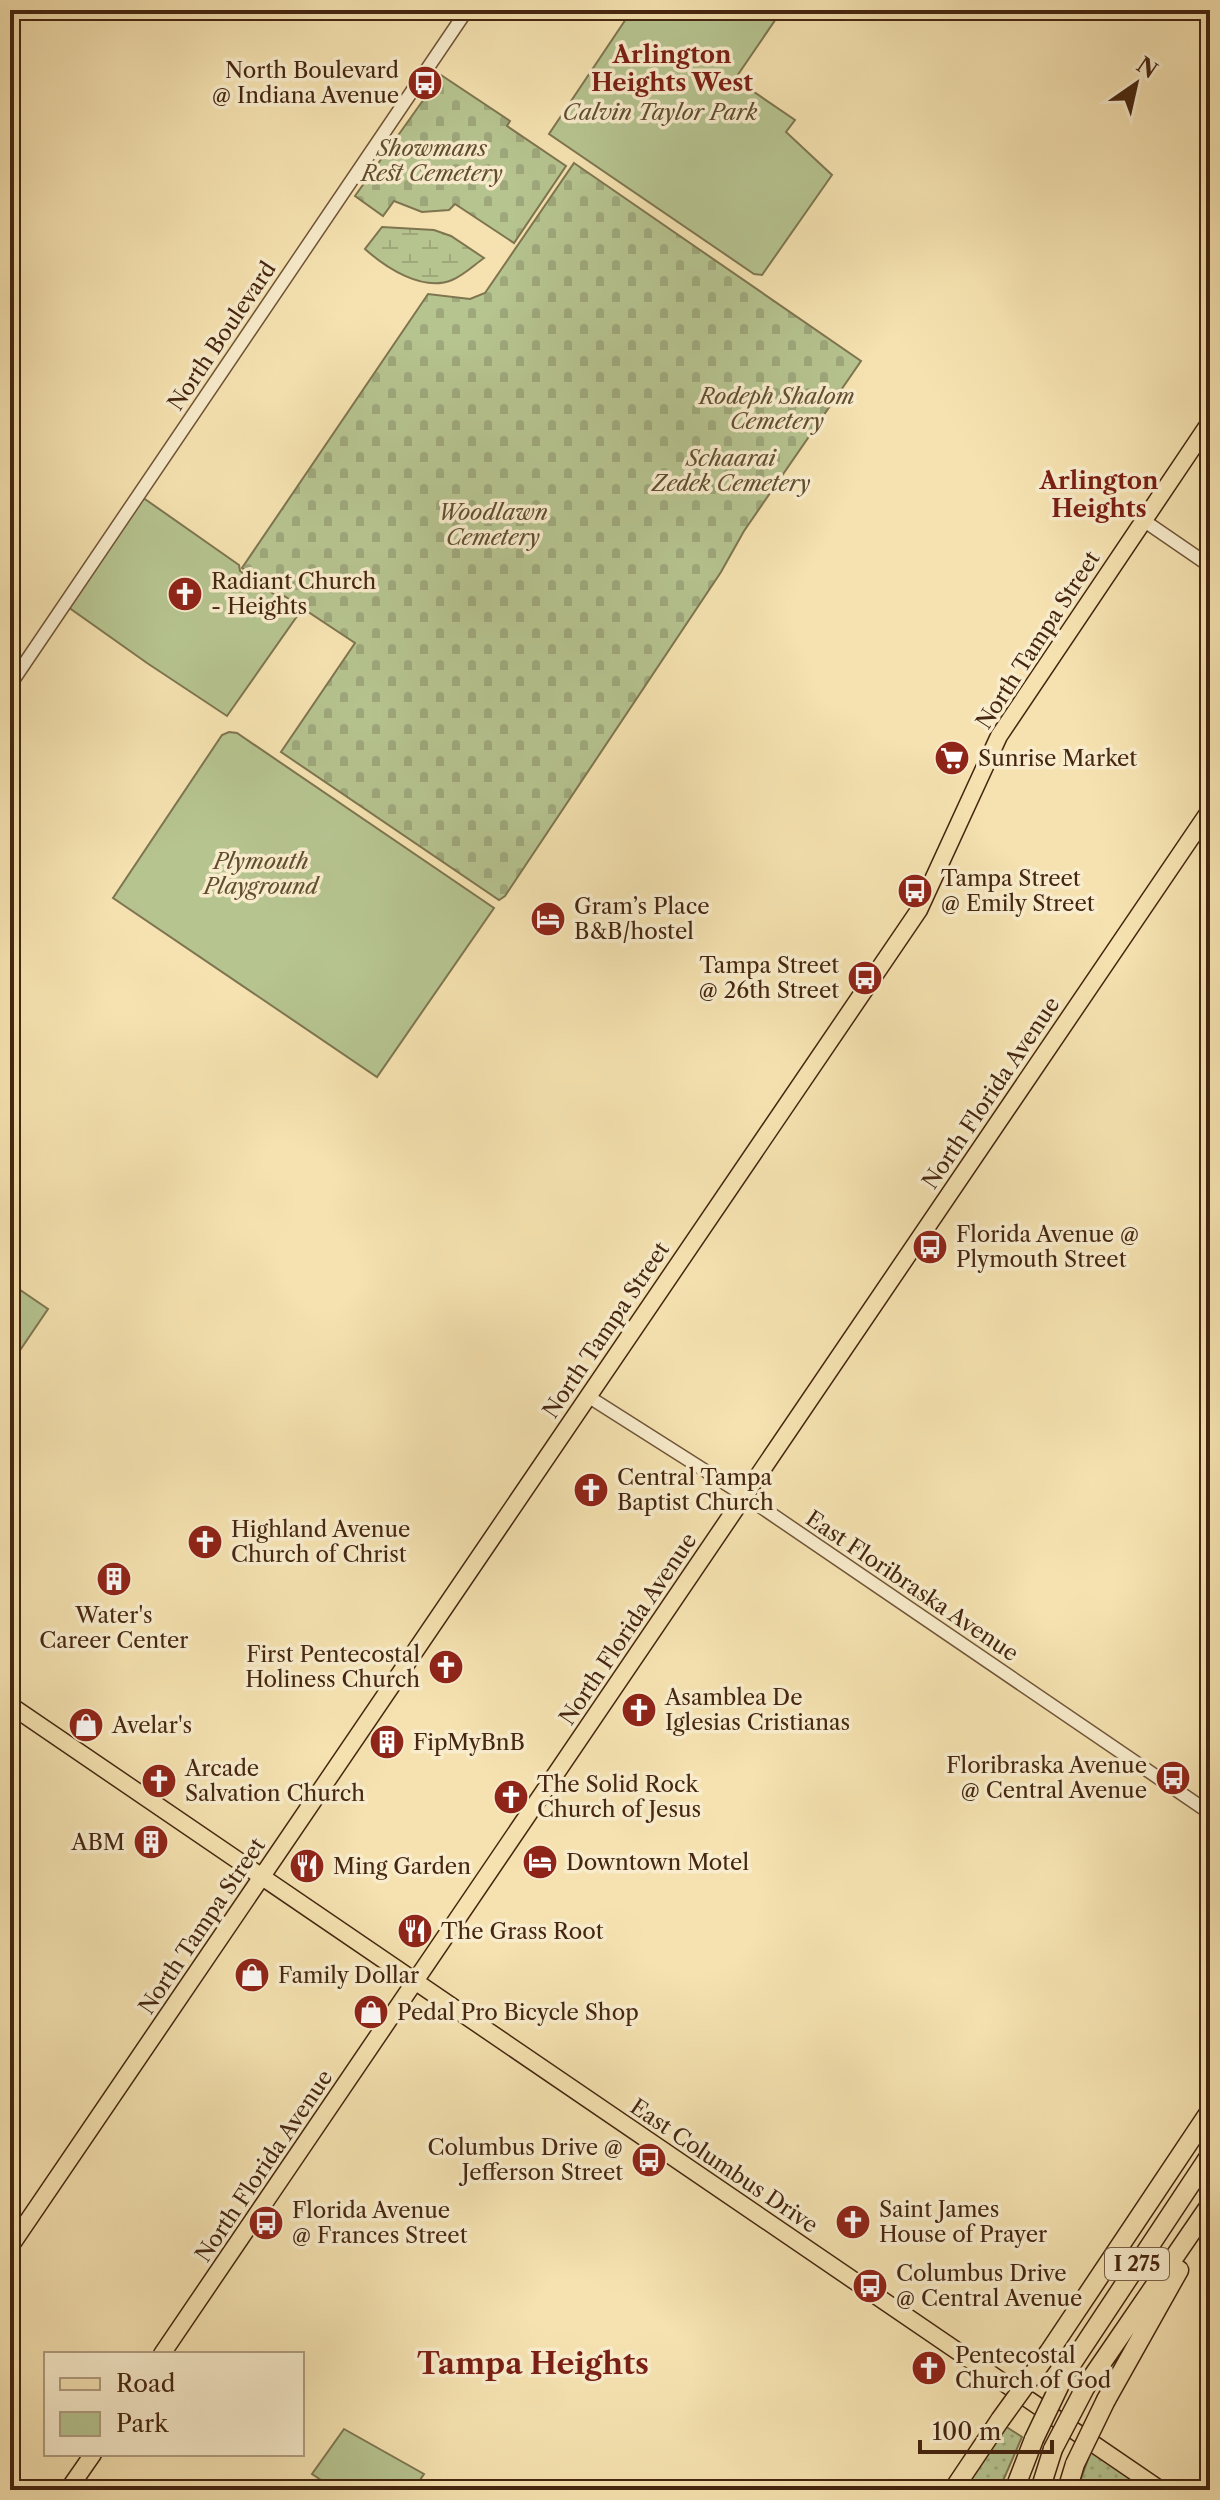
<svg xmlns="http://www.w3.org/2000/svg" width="1220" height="2500" viewBox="0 0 1220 2500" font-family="'Libre Caslon Text',serif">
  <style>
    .grass { fill: url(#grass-dots); stroke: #7e7550; stroke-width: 2 }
    .wetland { fill: url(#wetland-marsh); stroke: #7e7550; stroke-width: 2 }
    .cemetery { fill: url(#cemetery-stones); stroke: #7e7550; stroke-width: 2 }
    .park { fill: #b6c490; stroke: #7e7550; stroke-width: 2 }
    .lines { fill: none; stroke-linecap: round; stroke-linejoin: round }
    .minor-casing { stroke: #715538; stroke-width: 15 }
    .major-casing { stroke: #452610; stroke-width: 19 }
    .highway-casing { stroke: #452610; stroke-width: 21 }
    .minor { stroke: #f8eccc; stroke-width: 12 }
    .major { stroke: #f5e2b0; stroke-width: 16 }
    .highway { stroke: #f5e2b0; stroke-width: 18 }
    .highway-bridge-casing { stroke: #452610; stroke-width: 21; stroke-linecap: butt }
    .highway-bridge { stroke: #f5e2b0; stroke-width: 18 }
    .labels { text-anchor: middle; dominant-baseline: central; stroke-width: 7; stroke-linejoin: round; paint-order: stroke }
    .shield { fill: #f8eccc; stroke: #7b6148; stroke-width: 2 }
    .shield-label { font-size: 20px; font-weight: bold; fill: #452610 }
    .poi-label { font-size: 22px; fill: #452610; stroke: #f8eccc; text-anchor: start }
    .park-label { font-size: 22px; font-style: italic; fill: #614e30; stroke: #f8eccc }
    .street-label { font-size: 22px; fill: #452610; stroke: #f8eccc }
    .neighbourhood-label { font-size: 24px; font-weight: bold; fill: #7a1f14; stroke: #f8eccc }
    .district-label { font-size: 30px; font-weight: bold; fill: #7a1f14; stroke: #f8eccc }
  </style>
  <defs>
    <pattern id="grass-dots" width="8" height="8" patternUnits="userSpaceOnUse" patternTransform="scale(2)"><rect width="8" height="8" fill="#b6c490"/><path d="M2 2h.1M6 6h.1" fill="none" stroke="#9ea87b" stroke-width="1.8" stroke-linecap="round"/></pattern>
    <pattern id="wetland-marsh" width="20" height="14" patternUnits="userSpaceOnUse" patternTransform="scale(2)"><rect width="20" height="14" fill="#b6c490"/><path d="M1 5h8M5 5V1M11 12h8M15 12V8" fill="none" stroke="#9ea87b"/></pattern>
    <pattern id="cemetery-stones" width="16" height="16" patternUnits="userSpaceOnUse" patternTransform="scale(2)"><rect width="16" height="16" fill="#b6c490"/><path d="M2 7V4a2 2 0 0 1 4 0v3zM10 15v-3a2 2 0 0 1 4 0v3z" fill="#9ea87b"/></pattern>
  </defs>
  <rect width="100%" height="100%" fill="#f5e2b0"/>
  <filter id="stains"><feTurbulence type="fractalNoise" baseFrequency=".0025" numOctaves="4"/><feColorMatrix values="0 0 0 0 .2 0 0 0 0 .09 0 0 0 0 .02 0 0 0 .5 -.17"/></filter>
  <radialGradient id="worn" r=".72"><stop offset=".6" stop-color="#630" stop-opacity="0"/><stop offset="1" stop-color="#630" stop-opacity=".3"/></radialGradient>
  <path class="grass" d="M1005 2426 1022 2437 999 2490H963Z
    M1092 2448 1155 2490H1077Z"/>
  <path class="wetland" d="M382 227 434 230 451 236 484 258C474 265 464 275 452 280 423 292 386 268 365 249Z"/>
  <path class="cemetery" d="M441 75 510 121 507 126 566 166 514 243 455 204 449 210 422 212 394 201 383 216 355 196Z
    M574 163 861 361 744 531 721 572 505 896 499 900 281 752 355 643 242 568 428 294 470 299 485 293Z"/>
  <path class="park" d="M632 10H782L735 79 795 120 786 132 832 175 762 275 754 274 549 134Z
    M142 497 239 565 240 571 300 612 227 716 147 663 68 607Z
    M229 732 237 733 494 908 377 1077 113 898 222 735Z
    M10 1283 48 1309 10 1365Z
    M344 2429 424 2474 413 2490H336L312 2474Z"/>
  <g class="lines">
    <defs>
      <path id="minor" d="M1143 520 1210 566
        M10 685 467 10
        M589 1397 745 1496 1210 1813"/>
      <path id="major" d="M10 1705 1161 2490
        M10 2247 919 910 999 736 1210 422
        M162 2354 1210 810
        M68 2490 93 2454"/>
      <path id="highway" d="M1049 2352 1210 2111
        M1065 2374 1210 2155
        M1086 2386 1210 2205
        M1106 2400 1179 2270
        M953 2490 1000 2420
        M1017 2490V2483L1034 2439
        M1040 2490 1053 2449
        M1067 2490 1075 2464"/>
    </defs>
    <use href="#minor" class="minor-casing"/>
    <use href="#major" class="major-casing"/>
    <use href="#highway" class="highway-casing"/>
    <use href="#minor" class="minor"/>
    <use href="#major" class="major"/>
    <use href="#highway" class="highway"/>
    <defs>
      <path id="highway-bridge" d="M1000 2420 1049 2352
        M1034 2439 1065 2374
        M1053 2449 1086 2386
        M1075 2464 1106 2400"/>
    </defs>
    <use href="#highway-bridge" class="highway-bridge-casing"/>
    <use href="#highway-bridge" class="highway-bridge"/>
  </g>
  <defs>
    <symbol id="bus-disc" viewBox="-11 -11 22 22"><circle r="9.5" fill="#8f2418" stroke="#f8eccc"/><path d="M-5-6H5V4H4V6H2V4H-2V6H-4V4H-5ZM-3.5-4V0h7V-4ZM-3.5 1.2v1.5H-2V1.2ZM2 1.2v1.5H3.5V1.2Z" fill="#fff"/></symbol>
    <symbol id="church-disc" viewBox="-11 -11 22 22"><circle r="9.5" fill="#8f2418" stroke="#f8eccc"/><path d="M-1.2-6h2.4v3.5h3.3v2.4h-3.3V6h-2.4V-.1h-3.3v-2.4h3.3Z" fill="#fff"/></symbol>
    <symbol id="supermarket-disc" viewBox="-11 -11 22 22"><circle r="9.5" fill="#8f2418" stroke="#f8eccc"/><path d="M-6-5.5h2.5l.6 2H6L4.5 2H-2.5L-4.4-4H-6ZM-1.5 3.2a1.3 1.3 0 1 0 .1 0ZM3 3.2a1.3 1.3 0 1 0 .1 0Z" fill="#fff"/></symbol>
    <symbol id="hotel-disc" viewBox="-11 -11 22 22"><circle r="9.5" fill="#8f2418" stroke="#f8eccc"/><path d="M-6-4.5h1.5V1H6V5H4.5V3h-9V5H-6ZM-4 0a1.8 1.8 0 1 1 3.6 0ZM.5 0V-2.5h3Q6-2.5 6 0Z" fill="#fff"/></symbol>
    <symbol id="building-disc" viewBox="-11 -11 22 22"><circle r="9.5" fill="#8f2418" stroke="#f8eccc"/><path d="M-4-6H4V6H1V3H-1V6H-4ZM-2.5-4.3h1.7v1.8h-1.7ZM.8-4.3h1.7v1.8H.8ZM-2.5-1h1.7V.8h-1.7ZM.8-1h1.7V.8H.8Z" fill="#fff"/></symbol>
    <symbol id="shop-disc" viewBox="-11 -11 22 22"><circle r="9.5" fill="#8f2418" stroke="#f8eccc"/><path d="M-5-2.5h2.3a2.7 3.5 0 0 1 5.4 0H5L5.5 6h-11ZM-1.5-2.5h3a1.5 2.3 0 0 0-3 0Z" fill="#fff"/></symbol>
    <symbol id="restaurant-disc" viewBox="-11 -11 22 22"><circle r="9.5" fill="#8f2418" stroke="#f8eccc"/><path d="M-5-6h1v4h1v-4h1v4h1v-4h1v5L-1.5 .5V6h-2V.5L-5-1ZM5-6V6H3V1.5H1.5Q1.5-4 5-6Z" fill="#fff"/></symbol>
  </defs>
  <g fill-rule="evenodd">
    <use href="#bus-disc" x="405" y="63" width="40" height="40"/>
    <use href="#church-disc" x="165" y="574" width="40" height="40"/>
    <use href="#supermarket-disc" x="932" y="738" width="40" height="40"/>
    <use href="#bus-disc" x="895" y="871" width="40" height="40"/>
    <use href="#hotel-disc" x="528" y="899" width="40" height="40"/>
    <use href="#bus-disc" x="845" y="958" width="40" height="40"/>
    <use href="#bus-disc" x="910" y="1227" width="40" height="40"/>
    <use href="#church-disc" x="571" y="1470" width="40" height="40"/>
    <use href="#church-disc" x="185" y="1522" width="40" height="40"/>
    <use href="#building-disc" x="94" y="1559" width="40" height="40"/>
    <use href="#church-disc" x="426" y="1647" width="40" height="40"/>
    <use href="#church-disc" x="619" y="1690" width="40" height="40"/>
    <use href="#shop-disc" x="66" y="1705" width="40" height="40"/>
    <use href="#building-disc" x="367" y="1722" width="40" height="40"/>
    <use href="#bus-disc" x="1153" y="1758" width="40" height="40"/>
    <use href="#church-disc" x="139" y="1761" width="40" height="40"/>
    <use href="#church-disc" x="491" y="1777" width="40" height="40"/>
    <use href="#building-disc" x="131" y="1822" width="40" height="40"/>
    <use href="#hotel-disc" x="520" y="1842" width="40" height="40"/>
    <use href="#restaurant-disc" x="287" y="1846" width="40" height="40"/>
    <use href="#restaurant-disc" x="395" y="1911" width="40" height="40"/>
    <use href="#shop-disc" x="232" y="1955" width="40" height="40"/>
    <use href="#shop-disc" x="351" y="1992" width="40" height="40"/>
    <use href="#bus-disc" x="629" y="2140" width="40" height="40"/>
    <use href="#church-disc" x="833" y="2202" width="40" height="40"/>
    <use href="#bus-disc" x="246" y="2203" width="40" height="40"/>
    <use href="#bus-disc" x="850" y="2266" width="40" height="40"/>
    <use href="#church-disc" x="909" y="2348" width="40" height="40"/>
  </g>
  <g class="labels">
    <rect class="shield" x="1105" y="2248" width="64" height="32" rx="6"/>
    <g class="shield-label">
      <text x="1137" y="2264">I 275</text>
    </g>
    <g class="poi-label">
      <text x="399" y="70" text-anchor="end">North Boulevard<tspan x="399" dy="25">@ Indiana Avenue</tspan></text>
      <text x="211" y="581">Radiant Church<tspan x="211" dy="25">- Heights</tspan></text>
      <text x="978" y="758">Sunrise Market</text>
      <text x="941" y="878">Tampa Street<tspan x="941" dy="25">@ Emily Street</tspan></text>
      <text x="574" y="906">Gram’s Place<tspan x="574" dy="25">B&amp;B/hostel</tspan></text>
      <text x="839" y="965" text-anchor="end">Tampa Street<tspan x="839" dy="25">@ 26th Street</tspan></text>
      <text x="956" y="1234">Florida Avenue @<tspan x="956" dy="25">Plymouth Street</tspan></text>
      <text x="617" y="1477">Central Tampa<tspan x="617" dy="25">Baptist Church</tspan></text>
      <text x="231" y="1529">Highland Avenue<tspan x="231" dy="25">Church of Christ</tspan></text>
      <text x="114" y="1615" text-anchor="middle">Water's<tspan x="114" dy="25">Career Center</tspan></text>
      <text x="420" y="1654" text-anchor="end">First Pentecostal<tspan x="420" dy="25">Holiness Church</tspan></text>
      <text x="665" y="1697">Asamblea De<tspan x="665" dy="25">Iglesias Cristianas</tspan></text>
      <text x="112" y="1725">Avelar's</text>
      <text x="413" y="1742">FipMyBnB</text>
      <text x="1147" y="1765" text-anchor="end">Floribraska Avenue<tspan x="1147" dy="25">@ Central Avenue</tspan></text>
      <text x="185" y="1768">Arcade<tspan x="185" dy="25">Salvation Church</tspan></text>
      <text x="537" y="1784">The Solid Rock<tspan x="537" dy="25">Church of Jesus</tspan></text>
      <text x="125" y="1842" text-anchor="end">ABM</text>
      <text x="566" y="1862">Downtown Motel</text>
      <text x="333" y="1866">Ming Garden</text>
      <text x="441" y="1931">The Grass Root</text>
      <text x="278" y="1975">Family Dollar</text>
      <text x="397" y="2012">Pedal Pro Bicycle Shop</text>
      <text x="623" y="2147" text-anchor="end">Columbus Drive @<tspan x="623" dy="25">Jefferson Street</tspan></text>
      <text x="879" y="2209">Saint James<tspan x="879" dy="25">House of Prayer</tspan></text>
      <text x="292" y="2210">Florida Avenue<tspan x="292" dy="25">@ Frances Street</tspan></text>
      <text x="896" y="2273">Columbus Drive<tspan x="896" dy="25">@ Central Avenue</tspan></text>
      <text x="955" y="2355">Pentecostal<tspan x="955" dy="25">Church of God</tspan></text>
    </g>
    <g class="park-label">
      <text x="660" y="112">Calvin Taylor Park</text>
      <text x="432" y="148">Showmans<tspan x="432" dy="25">Rest Cemetery</tspan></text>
      <text x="777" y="396">Rodeph Shalom<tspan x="777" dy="25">Cemetery</tspan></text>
      <text x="731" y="458">Schaarai<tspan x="731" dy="25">Zedek Cemetery</tspan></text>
      <text x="493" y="512">Woodlawn<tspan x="493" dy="25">Cemetery</tspan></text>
      <text x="261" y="861">Plymouth<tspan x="261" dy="25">Playground</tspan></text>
    </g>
    <g class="street-label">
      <text transform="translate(222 336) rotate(-56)">North Boulevard</text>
      <text transform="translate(1038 640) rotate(-57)">North Tampa Street</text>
      <text transform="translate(991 1093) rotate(-56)">North Florida Avenue</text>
      <text transform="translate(606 1330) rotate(-56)">North Tampa Street</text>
      <text transform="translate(912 1586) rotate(34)">East Floribraska Avenue</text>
      <text transform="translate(628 1629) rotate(-56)">North Florida Avenue</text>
      <text transform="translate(202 1926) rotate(-56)">North Tampa Street</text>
      <text transform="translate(264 2166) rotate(-56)">North Florida Avenue</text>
      <text transform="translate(724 2166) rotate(34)">East Columbus Drive</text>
    </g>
    <g class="neighbourhood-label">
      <text x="672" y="54">Arlington<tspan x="672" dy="28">Heights West</tspan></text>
      <text x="1099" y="480">Arlington<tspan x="1099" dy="28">Heights</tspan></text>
    </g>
    <g class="district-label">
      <text x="533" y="2363">Tampa Heights</text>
    </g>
  </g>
  <rect width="1220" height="2500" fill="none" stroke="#f5e2b0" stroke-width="40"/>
  <rect x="12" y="12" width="1196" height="2476" fill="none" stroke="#452610" stroke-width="4"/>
  <rect x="20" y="20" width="1180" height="2460" fill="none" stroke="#452610" stroke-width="2"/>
  <rect x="44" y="2352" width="260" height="104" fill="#f8eccc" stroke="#b09d81" stroke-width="2"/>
  <rect x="60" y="2378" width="40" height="12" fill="#f5e2b0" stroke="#b09d81" stroke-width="2"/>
  <text x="116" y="2392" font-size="24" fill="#452610">Road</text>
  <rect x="60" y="2412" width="40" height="24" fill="#b6c490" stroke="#b09d81" stroke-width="2"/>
  <text x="116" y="2432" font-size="24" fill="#452610">Park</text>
  <g transform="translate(1136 84) rotate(34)" stroke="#f8eccc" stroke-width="6" paint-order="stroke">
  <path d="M0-6L14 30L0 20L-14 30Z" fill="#452610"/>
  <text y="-12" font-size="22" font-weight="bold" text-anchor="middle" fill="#452610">N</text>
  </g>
  <path d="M920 2440v12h132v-12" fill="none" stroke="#452610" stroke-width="4"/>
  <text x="932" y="2440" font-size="24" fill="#452610" stroke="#f8eccc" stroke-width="6" paint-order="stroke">100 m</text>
  <rect width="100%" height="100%" filter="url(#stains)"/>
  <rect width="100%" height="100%" fill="url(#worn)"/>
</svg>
